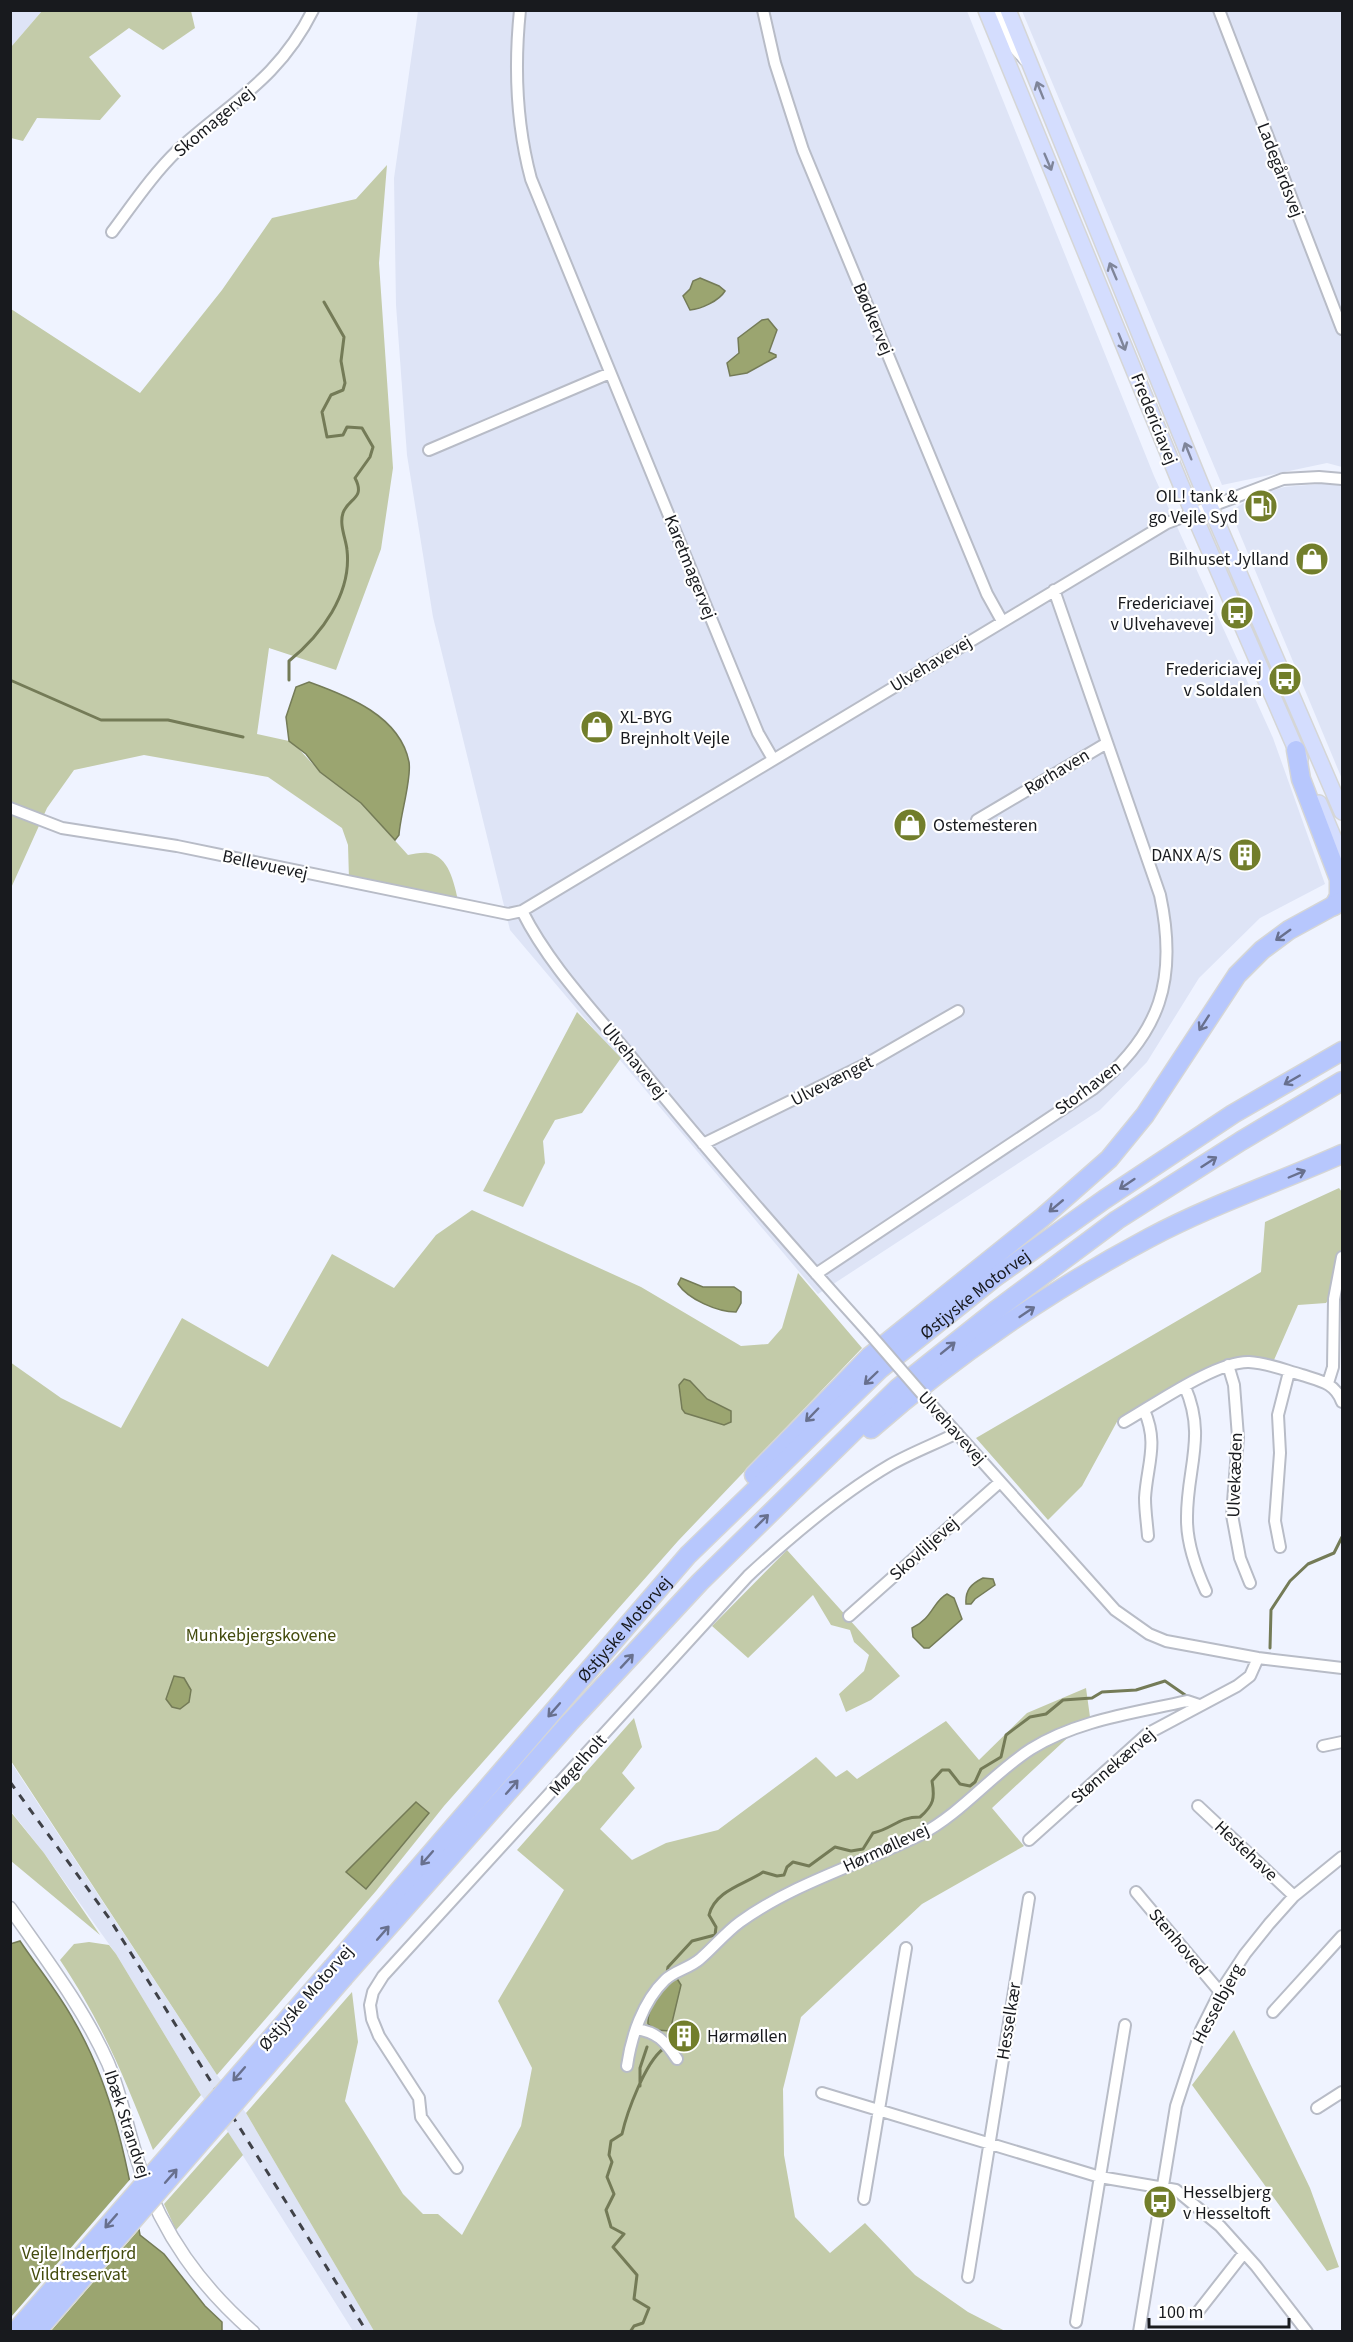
<svg xmlns="http://www.w3.org/2000/svg" width="1353" height="2342" viewBox="0 0 1353 2342" font-family="'Source Sans 3',sans-serif">
  <style>
    .built { fill: #dee4f6 }
    .green { fill: #c3cba9 }
    .water { fill: #9ba570; stroke: #747b57; stroke-width: 1.5 }
    .pier { fill: #eff3ff }
    .lines { fill: none; stroke-linecap: round; stroke-linejoin: round }
    .stream { stroke: #747b57; stroke-width: 3 }
    .minor-casing { stroke: #b8bcc7; stroke-width: 14 }
    .tertiary-casing { stroke: #b8bcc7; stroke-width: 15 }
    .primary-casing { stroke: #d5d6d6; stroke-width: 18 }
    .motorway-casing { stroke: #d5d6d6; stroke-width: 21 }
    .minor { stroke: #fff; stroke-width: 10 }
    .tertiary { stroke: #fff; stroke-width: 12 }
    .primary { stroke: #d4ddfe; stroke-width: 15 }
    .motorway { stroke: #b7c7fd; stroke-width: 18 }
    .rail { stroke: #404248; stroke-width: 3; stroke-dasharray: 8 8; stroke-linecap: butt }
    .minor-bridge-casing { stroke: #b8bcc7; stroke-width: 14; stroke-linecap: butt }
    .motorway-bridge-casing { stroke: #d5d6d6; stroke-width: 21; stroke-linecap: butt }
    .minor-bridge { stroke: #fff; stroke-width: 10 }
    .motorway-bridge { stroke: #b7c7fd; stroke-width: 18 }
    .oneway { stroke: #7f8599 }
    .oneway2 { stroke: #68708e }
    .labels { text-anchor: middle; dominant-baseline: central; stroke-width: 4.5; stroke-linejoin: round; paint-order: stroke }
    .street-label { font-size: 18px; fill: #181a1e; stroke: #fff }
    .poi-label { font-size: 18px; fill: #181a1e; stroke: #fff; text-anchor: end }
    .park-label { font-size: 18px; fill: #434b0d; stroke: #fff }
  </style>
  <rect width="100%" height="100%" fill="#eff3ff"/>
  <path class="built" d="M11 11H42L11 47Z
    M418 11H967L1154 476 1273 738 1325 884 1260 918 1199 978 1147 1062 1100 1110 818 1294 510 930 433 617 407 455 396 305 394 178Z
    M1022 11H1342V467L1327 463 1222 485Z
    M1331 483 1342 485V779L1237 527 1234 509 1254 496 1284 487Z
    M10 1761 217 2075 246 2113 374 2331H353L228 2132 201 2095 116 1954 44 1853 11 1811Z"/>
  <path class="green" d="M42 11H191L195 28 163 50 129 28 89 57 121 96 100 120 37 118 23 141 11 138V47Z
    M387 165 379 263 393 468 381 549 336 670 269 648 257 734 289 741 297 747 320 772 361 803 408 855C414 854 422 852 428 853 449 856 454 883 458 900L349 879 348 845 342 828 268 777 144 755 74 770 47 808 11 888V309L140 393 222 290 272 218 356 199Z
    M577 1012 621 1058 582 1113 555 1120 543 1141 545 1163 523 1207 483 1191Z
    M1339 1188 1342 1192V1280L1326 1303 1298 1305 1274 1360 1243 1357 1204 1369 1119 1418 1082 1486 1048 1520 976 1438 1261 1272 1265 1222Z
    M472 1210 641 1287 741 1346 768 1344 782 1328 798 1273 862 1348 678 1541 444 1806 376 1891 217 2075 11 1761 10 1362 61 1398 121 1428 182 1318 268 1367 332 1254 394 1288 436 1235Z
    M787 1550 900 1676 871 1700 846 1712 839 1694 864 1671 869 1655 854 1642 850 1630 831 1625 813 1595 748 1658 712 1626Z
    M1086 1688 1090 1717 992 1808 1024 1846 922 1904 801 2017 783 2089 784 2155 795 2217 830 2253 865 2223 915 2275 968 2312 1005 2331H374L246 2113 352 1992 358 2042 345 2101 403 2194 423 2214H438L462 2235 521 2126 532 2068 498 2001 564 1890 517 1850 634 1718 642 1747 622 1773 635 1788 600 1829 632 1860 666 1843 718 1830 816 1757 836 1777 847 1770 857 1779 946 1721 979 1760 1027 1713Z
    M10 1811 44 1853 100 1935 11 1861Z
    M89 1942 109 1945 116 1954 201 2095 153 2150C125 2079 103 2024 60 1960L74 1944Z
    M1234 2030 1310 2188 1339 2267 1327 2271 1192 2085Z
    M228 2132 243 2155 176 2230 164 2204Z"/>
  <path class="water" d="M700 278 719 286 725 291C719 301 701 309 690 310L683 296 690 289 693 281Z
    M768 319 777 330 769 352 776 355V357L747 373 730 376 727 363 739 353 738 338 762 320Z
    M309 682C348 696 400 716 409 762 412 778 400 816 399 835L395 840 361 803 320 772 306 754 289 741 286 717 296 687Z
    M681 1278 703 1287H734L741 1292V1303L736 1312C717 1312 688 1299 678 1284Z
    M684 1379 690 1381 707 1399 731 1411V1422L724 1425 685 1413 682 1409 679 1385Z
    M983 1578 993 1579 995 1585 975 1599 971 1604H966C965 1590 971 1584 983 1578Z
    M947 1594 954 1598 962 1619 929 1648H924L913 1637 912 1628C933 1618 933 1601 947 1594Z
    M174 1676 184 1678 191 1690 189 1702 180 1709 172 1707 166 1699Z
    M416 1802 429 1813 366 1889 346 1872Z
    M20 1941C38 1968 59 1993 74 2021 112 2086 127 2162 140 2235L164 2254 205 2306 222 2322V2331H11L10 1944Z
    M676 1977 681 1985 670 2031 656 2030 648 2024C647 2006 663 1987 676 1977Z"/>
  <path class="pier" d="M133 2176 142 2226 50 2332 11 2331V2317Z"/>
  <g class="lines">
    <path class="stream" d="M10 680 101 720H168L243 737
      M289 680V661C321 635 352 594 347 550 346 539 339 525 343 513 348 498 366 499 355 478L370 457 373 447 362 428 347 427 343 435 327 437 322 412 331 395 343 390 345 383 341 361 344 337 324 302
      M1270 1648 1271 1610 1290 1581 1308 1564 1334 1553 1342 1537
      M667 1973 668 1967 692 1941 715 1935 716 1927 709 1915C715 1890 746 1884 763 1872L777 1876 784 1875 787 1867 793 1862 809 1866 835 1847 851 1851 863 1849 873 1833C894 1828 898 1817 920 1817 934 1805 935 1798 932 1781L942 1770H949L960 1784 970 1786 975 1782 981 1769 1001 1757 1006 1735 1030 1717 1046 1714 1063 1700 1092 1698 1102 1692 1136 1690 1165 1681 1188 1697
      M640 2086V2068L647 2047
      M630 2332 634 2326 643 2323 649 2308 634 2299 637 2275 613 2247 624 2234 611 2227 606 2210 614 2194 607 2177 612 2162 609 2155 611 2141 622 2134C627 2112 645 2063 663 2049"/>
    <defs>
      <path id="minor" d="M520 10C514 68 516 123 531 179L758 733 773 759
        M763 10 775 63 803 150 987 594 1002 621
        M1219 10 1342 329
        M112 232C133 204 153 174 178 150 232 101 278 80 313 10
        M429 450 610 373
        M10 808 62 828 177 846 508 914 522 911 1167 523 1283 479 1319 477 1342 479
        M977 820 1107 743
        M522 911C548 963 590 1007 628 1053 705 1148 786 1241 869 1333
        M703 1144 868 1063 958 1011
        M816 1274 1093 1089C1161 1034 1178 979 1160 895L1054 590
        M1228 1365 1234 1385 1238 1437 1232 1515 1240 1558 1250 1583
        M1328 1383 1333 1367 1334 1299 1342 1257
        M1185 1387C1207 1437 1186 1470 1187 1520 1187 1545 1196 1569 1206 1591
        M936 1410 1115 1610 1149 1634 1166 1641 1258 1658 1342 1668
        M1144 1410C1159 1444 1147 1464 1145 1498 1145 1511 1147 1523 1148 1536
        M1124 1422C1154 1405 1216 1361 1249 1362 1268 1363 1284 1370 1302 1375 1321 1381 1335 1383 1342 1402
        M1280 1547 1275 1521 1280 1453 1278 1415 1289 1372
        M849 1616 1000 1482
        M1323 1746 1342 1742
        M1198 1806 1294 1896
        M1029 1840 1147 1734 1237 1686 1250 1676 1258 1658
        M1136 1892 1220 1992
        M1273 2012 1342 1936
        M636 2029C657 2032 665 2041 677 2059
        M627 2066C631 2037 643 2001 665 1980 674 1971 690 1968 700 1959 714 1947 725 1933 740 1922 794 1883 861 1864 920 1835 962 1813 992 1774 1031 1749 1077 1720 1135 1713 1187 1701L1199 1705
        M822 2093 1100 2177 1176 2190 1220 2226 1256 2266 1307 2332
        M1317 2108 1342 2092
        M457 2168 421 2117 419 2098 379 2036 372 2019 370 2005 373 1992 383 1976 748 1576C791 1536 839 1495 890 1465 911 1453 935 1444 957 1433
        M864 2199 906 1948
        M968 2277 1029 1898
        M1197 2313 1244 2253
        M1076 2322 1125 2025
        M1139 2332 1176 2106 1201 2030 1220 1992 1245 1954 1269 1924 1294 1896 1342 1857"/>
      <path id="tertiary" d="M998 10 1013 45 1026 60
        M10 1908C45 1958 83 2007 108 2063 122 2097 128 2133 140 2168 163 2234 200 2286 253 2332"/>
      <path id="primary" d="M986 10 1181 485 1300 759
        M1008 10 1201 485 1342 812
        M1319 803 1342 858"/>
      <g id="motorway">
        <path d="M1296 750 1301 779 1339 879V896L1334 906"/>
        <path d="M871 1429C954 1356 1053 1289 1149 1238 1211 1205 1279 1182 1342 1154"/>
        <path d="M754 1475 869 1357 1043 1217 1109 1159 1145 1115 1237 975 1262 950 1289 930 1342 901"/>
        <path id="s1" d="M333 1967 688 1555 880 1369 994 1278 1105 1199 1233 1114 1342 1051"/>
        <path d="M344 1977 570 1722 700 1582 898 1388 995 1311 1117 1220 1241 1141 1342 1081"/>
      </g>
    </defs>
    <use href="#minor" class="minor-casing"/>
    <use href="#tertiary" class="tertiary-casing"/>
    <use href="#primary" class="primary-casing"/>
    <use href="#motorway" class="motorway-casing"/>
    <use href="#minor" class="minor"/>
    <use href="#tertiary" class="tertiary"/>
    <use href="#primary" class="primary"/>
    <use href="#motorway" class="motorway"/>
    <path class="rail" d="M10 1782 109 1918 367 2332"/>
    <defs>
      <path id="minor-bridge" d="M869 1333 936 1410"/>
      <path id="motorway-bridge" d="M15 2332 333 1967
        M36 2332 344 1977"/>
    </defs>
    <use href="#minor-bridge" class="minor-bridge-casing"/>
    <use href="#motorway-bridge" class="motorway-bridge-casing"/>
    <use href="#minor-bridge" class="minor-bridge"/>
    <use href="#motorway-bridge" class="motorway-bridge"/>
  </g>
  <defs><path id="oneway-shaft" d="M-6 0H5M1.5-3L5.5 0L1.5 3" fill="none" stroke-width="1.6" stroke-linecap="round" stroke-linejoin="round" transform="scale(1.5)"/></defs>
  <g class="oneway">
    <use href="#oneway-shaft" transform="translate(1040 90) rotate(-112)"/>
    <use href="#oneway-shaft" transform="translate(1048 162) rotate(67)"/>
    <use href="#oneway-shaft" transform="translate(1113 271) rotate(-113)"/>
    <use href="#oneway-shaft" transform="translate(1122 342) rotate(68)"/>
    <use href="#oneway-shaft" transform="translate(1188 451) rotate(-112)"/>
  </g>
  <g class="oneway2">
    <use href="#oneway-shaft" transform="translate(1283 935) rotate(144)"/>
    <use href="#oneway-shaft" transform="translate(1204 1023) rotate(123)"/>
    <use href="#oneway-shaft" transform="translate(1292 1080) rotate(150)"/>
    <use href="#oneway-shaft" transform="translate(1209 1162) rotate(-33)"/>
    <use href="#oneway-shaft" transform="translate(1297 1174) rotate(-23)"/>
    <use href="#oneway-shaft" transform="translate(1127 1184) rotate(146)"/>
    <use href="#oneway-shaft" transform="translate(1056 1206) rotate(140)"/>
    <use href="#oneway-shaft" transform="translate(1027 1312) rotate(-34)"/>
    <use href="#oneway-shaft" transform="translate(948 1348) rotate(-39)"/>
    <use href="#oneway-shaft" transform="translate(871 1378) rotate(136)"/>
    <use href="#oneway-shaft" transform="translate(812 1415) rotate(134)"/>
    <use href="#oneway-shaft" transform="translate(762 1521) rotate(-45)"/>
    <use href="#oneway-shaft" transform="translate(627 1661) rotate(-47)"/>
    <use href="#oneway-shaft" transform="translate(554 1710) rotate(131)"/>
    <use href="#oneway-shaft" transform="translate(512 1787) rotate(-49)"/>
    <use href="#oneway-shaft" transform="translate(427 1858) rotate(131)"/>
    <use href="#oneway-shaft" transform="translate(383 1933) rotate(-49)"/>
    <use href="#oneway-shaft" transform="translate(239 2074) rotate(131)"/>
    <use href="#oneway-shaft" transform="translate(171 2176) rotate(-49)"/>
    <use href="#oneway-shaft" transform="translate(111 2221) rotate(131)"/>
  </g>
  <defs>
    <symbol id="fuel-disc" viewBox="-11 -11 22 22"><circle r="9.5" fill="#727e2b" stroke="#fff"/><path d="M-5.5-6h7V0h2V4h1.3V-2.5L3-4.5l.8-.8L6-3V5H2.5V1h-1V6h-7ZM-4.2-4.7v3.2H.2V-4.7Z" fill="#fff"/></symbol>
    <symbol id="shop-disc" viewBox="-11 -11 22 22"><circle r="9.5" fill="#727e2b" stroke="#fff"/><path d="M-5-2.5h2.3a2.7 3.5 0 0 1 5.4 0H5L5.5 6h-11ZM-1.5-2.5h3a1.5 2.3 0 0 0-3 0Z" fill="#fff"/></symbol>
    <symbol id="bus-disc" viewBox="-11 -11 22 22"><circle r="9.5" fill="#727e2b" stroke="#fff"/><path d="M-5-6H5V4H4V6H2V4H-2V6H-4V4H-5ZM-3.5-4V0h7V-4ZM-3.5 1.2v1.5H-2V1.2ZM2 1.2v1.5H3.5V1.2Z" fill="#fff"/></symbol>
    <symbol id="building-disc" viewBox="-11 -11 22 22"><circle r="9.5" fill="#727e2b" stroke="#fff"/><path d="M-4-6H4V6H1V3H-1V6H-4ZM-2.5-4.3h1.7v1.8h-1.7ZM.8-4.3h1.7v1.8H.8ZM-2.5-1h1.7V.8h-1.7ZM.8-1h1.7V.8H.8Z" fill="#fff"/></symbol>
  </defs>
  <g fill-rule="evenodd">
    <use href="#fuel-disc" x="1242" y="487" width="38" height="38"/>
    <use href="#shop-disc" x="1293" y="540" width="38" height="38"/>
    <use href="#bus-disc" x="1218" y="594" width="38" height="38"/>
    <use href="#bus-disc" x="1266" y="660" width="38" height="38"/>
    <use href="#shop-disc" x="578" y="708" width="38" height="38"/>
    <use href="#shop-disc" x="891" y="806" width="38" height="38"/>
    <use href="#building-disc" x="1226" y="836" width="38" height="38"/>
    <use href="#building-disc" x="665" y="2017" width="38" height="38"/>
    <use href="#bus-disc" x="1141" y="2183" width="38" height="38"/>
  </g>
  <g class="labels">
    <g class="street-label">
      <text transform="translate(214 122) rotate(-40)">Skomagervej</text>
      <text transform="translate(1280 170) rotate(69)">Ladegårdsvej</text>
      <text transform="translate(873 319) rotate(67)">Bødkervej</text>
      <text transform="translate(1154 419) rotate(68)">Fredericiavej</text>
      <text transform="translate(690 567) rotate(68)">Karetmagervej</text>
      <text transform="translate(931 664) rotate(-31)">Ulvehavevej</text>
      <text transform="translate(1057 772) rotate(-31)">Rørhaven</text>
      <text transform="translate(265 865) rotate(12)">Bellevuevej</text>
      <text transform="translate(634 1061) rotate(51)">Ulvehavevej</text>
      <text transform="translate(832 1081) rotate(-27)">Ulvevænget</text>
      <text transform="translate(1088 1088) rotate(-37)">Storhaven</text>
      <text stroke="none"><textPath href="#s1" startOffset="932">Østjyske Motorvej</textPath></text>
      <text transform="translate(952 1428) rotate(48)">Ulvehavevej</text>
      <text transform="translate(1235 1475) rotate(-88)">Ulvekæden</text>
      <text transform="translate(924 1549) rotate(-42)">Skovliljevej</text>
      <text stroke="none"><textPath href="#s1" startOffset="446">Østjyske Motorvej</textPath></text>
      <text transform="translate(578 1765) rotate(-48)">Møgelholt</text>
      <text transform="translate(1113 1766) rotate(-41)">Stønnekærvej</text>
      <text transform="translate(886 1848) rotate(-25)">Hørmøllevej</text>
      <text transform="translate(1246 1851) rotate(43)">Hestehave</text>
      <text transform="translate(1178 1942) rotate(50)">Stenhoved</text>
      <text transform="translate(306 1998) rotate(-49)">Østjyske Motorvej</text>
      <text transform="translate(1218 2004) rotate(-62)">Hesselbjerg</text>
      <text transform="translate(1009 2021) rotate(-81)">Hesselkær</text>
      <text transform="translate(127 2124) rotate(72)">Ibæk Strandvej</text>
    </g>
    <g class="poi-label">
      <text x="1238" y="496">OIL! tank &amp;<tspan x="1238" dy="21">go Vejle Syd</tspan></text>
      <text x="1289" y="559">Bilhuset Jylland</text>
      <text x="1214" y="603">Fredericiavej<tspan x="1214" dy="21">v Ulvehavevej</tspan></text>
      <text x="1262" y="669">Fredericiavej<tspan x="1262" dy="21">v Soldalen</tspan></text>
      <text x="620" y="717" text-anchor="start">XL-BYG<tspan x="620" dy="21">Brejnholt Vejle</tspan></text>
      <text x="933" y="825" text-anchor="start">Ostemesteren</text>
      <text x="1222" y="855">DANX A/S</text>
      <text x="707" y="2036" text-anchor="start">Hørmøllen</text>
      <text x="1183" y="2192" text-anchor="start">Hesselbjerg<tspan x="1183" dy="21">v Hesseltoft</tspan></text>
    </g>
    <g class="park-label">
      <text x="261" y="1635">Munkebjergskovene</text>
      <text x="79" y="2253">Vejle Inderfjord<tspan x="79" dy="21">Vildtreservat</tspan></text>
    </g>
  </g>
  <rect width="1353" height="2342" fill="none" stroke="#181a1e" stroke-width="24"/>
  <path d="M1149 2318v9h140v-9" fill="none" stroke="#181a1e" stroke-width="3"/>
  <text x="1158" y="2318" font-size="18" fill="#181a1e" stroke="#ffffff" stroke-width="4.5" paint-order="stroke">100 m</text>
</svg>
